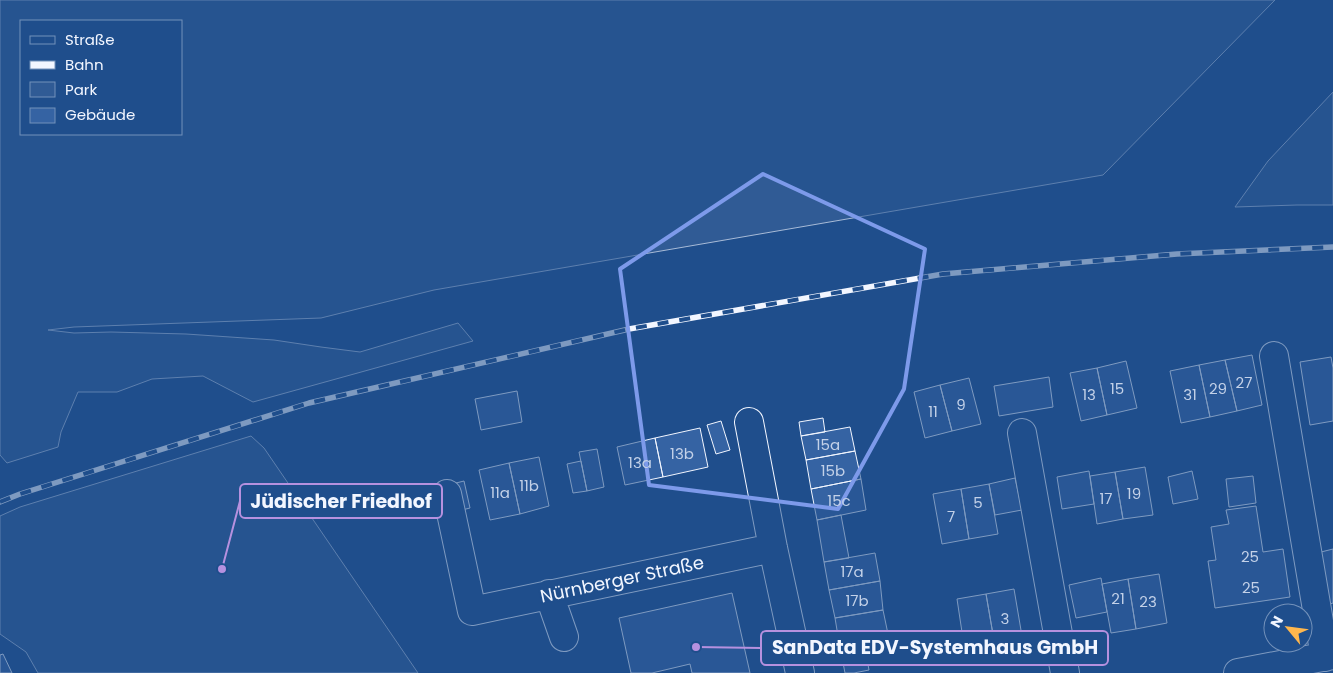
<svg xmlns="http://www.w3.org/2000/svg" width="1333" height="673" viewBox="0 0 1333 673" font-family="Poppins,sans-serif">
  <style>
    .green { fill: #305b95; stroke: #a8bbd7; fill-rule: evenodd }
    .building { fill: #3563a3; stroke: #f2f6ff }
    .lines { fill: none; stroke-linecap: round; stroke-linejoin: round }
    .minor-casing { stroke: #f2f6ff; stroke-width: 30 }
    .minor { stroke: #1f4e8c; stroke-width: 28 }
    .rail-casing { stroke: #f2f6ff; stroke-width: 5.5 }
    .rail { stroke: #1f4e8c; stroke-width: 4; stroke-dasharray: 11; stroke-linecap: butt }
    .marked { fill: none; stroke: #7d9aea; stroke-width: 4; stroke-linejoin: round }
    .labels { text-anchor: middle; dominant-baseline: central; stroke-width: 4; stroke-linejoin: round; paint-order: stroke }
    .number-label { font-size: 15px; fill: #c3d1e8 }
    .street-label { font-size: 18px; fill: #f2f6ff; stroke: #1f4e8c }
    .leader { fill: none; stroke: #b691df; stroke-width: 2 }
    .callout-dot { fill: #b691df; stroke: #1f4e8c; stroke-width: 2 }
    .callout { fill: #1f4e8c; stroke: #b691df; stroke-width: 2 }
    .callout-label { font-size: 19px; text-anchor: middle; font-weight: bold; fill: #f2f6ff }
  </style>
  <rect width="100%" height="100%" fill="#1f4e8c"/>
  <path class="green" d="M0 0H1275L1103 175 434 290 321 318 74 327 48 330 74 333 111 332 186 334 274 340 321 347 360 352 458 323 473 341 253 402 203 376 152 379 117 392H78L61 432 58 447 7 463 0 455ZM181 21V134H21V21Z
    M1333 92V205H1297L1235 207 1268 161Z
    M251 436 264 448 418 673H38L26 652 0 634V516L20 507Z"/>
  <path class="building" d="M1252 355 1262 405 1237 411 1225 360Z
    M1331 357 1333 368V421L1310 425 1300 362Z
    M1225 360 1237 411 1210 417 1199 365Z
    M1126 361 1137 408 1107 415 1097 368Z
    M1199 365 1210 417 1181 423 1170 371Z
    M1097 368 1107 415 1081 421 1070 373Z
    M1049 377 1053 407 999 416 994 386Z
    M969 378 981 424 952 431 940 385Z
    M940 385 952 431 925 438 914 392Z
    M517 391 522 422 481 430 475 399Z
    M823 418 825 432 801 436 799 422Z
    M721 421 730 450 716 454 707 425Z
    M850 427 855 451 806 460 801 436Z
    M700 428 708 467 663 477 655 438Z
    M655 438 663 477 625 485 617 447Z
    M597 449 604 487 587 491 579 452Z
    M855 451 861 479 811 489 806 460Z
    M539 457 549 506 520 514 509 463Z
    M581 461 587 491 573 493 567 464Z
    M509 463 520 514 490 520 479 470Z
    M1145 467 1153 515 1123 519 1115 472Z
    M1089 471 1094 504 1062 509 1057 477Z
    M1192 471 1198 499 1173 504 1168 477Z
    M1115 472 1123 519 1097 524 1090 476Z
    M1253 476 1256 503 1229 507 1226 479Z
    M1015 478 1022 510 995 515 989 484Z
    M861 479 866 510 817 520 811 489Z
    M464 481 470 508 458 511 452 484Z
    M989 484 998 534 969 539 961 489Z
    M961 489 969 539 942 544 933 494Z
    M1256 506 1263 552 1283 549 1290 597 1215 608 1208 561 1216 560 1211 527 1229 524 1226 510Z
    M841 515 849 558 824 562 817 520Z
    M1333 549V603L1327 605 1317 553Z
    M875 553 880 581 829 590 824 562Z
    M1159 574 1167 623 1136 629 1128 579Z
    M1101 578 1107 612 1076 618 1069 585Z
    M1128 579 1136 629 1111 633 1102 584Z
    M880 581 883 610 835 618 829 590Z
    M1014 589 1023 642 995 646 986 594Z
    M732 593 750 673H692L690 664 652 673H631L619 618Z
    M986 594 995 646 965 652 957 599Z
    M883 610 888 634 839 642 835 618Z
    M863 638 869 670 854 673H845L839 642Z
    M3 654 12 673H0V655Z"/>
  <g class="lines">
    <defs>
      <path id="minor" d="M1274 356 1325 657
        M749 422 773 548 800 673
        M1022 433 1065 673
        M447 494 472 611 773 548
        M549 594 564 637
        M1238 673 1333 655"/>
    </defs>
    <use href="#minor" class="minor-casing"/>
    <use href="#minor" class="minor"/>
    <defs>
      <path id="rail" d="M0 502 20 494 309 403 629 329 943 274 1177 254 1333 247"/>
    </defs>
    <use href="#rail" class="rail-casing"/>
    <use href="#rail" class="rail"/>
  </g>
  <path d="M0 0H1333V673H0ZM763 174 925 249 904 389 838 509 649 485 620 269Z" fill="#1f4e8c" fill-opacity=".55" fill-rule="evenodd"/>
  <path class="marked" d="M763 174 925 249 904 389 838 509 649 485 620 269Z"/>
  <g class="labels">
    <g class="number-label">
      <text x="1244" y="382">27</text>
      <text x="1117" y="388">15</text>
      <text x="1218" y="388">29</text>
      <text x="1089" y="394">13</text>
      <text x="1190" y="394">31</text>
      <text x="961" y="404">9</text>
      <text x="933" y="411">11</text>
      <text x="828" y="444">15a</text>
      <text x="682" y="453">13b</text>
      <text x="640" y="462">13a</text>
      <text x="833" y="470">15b</text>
      <text x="529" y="485">11b</text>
      <text x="500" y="492">11a</text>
      <text x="1134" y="493">19</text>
      <text x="1106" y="498">17</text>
      <text x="839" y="500">15c</text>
      <text x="978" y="502">5</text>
      <text x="951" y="516">7</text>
      <text x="1250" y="556">25</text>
      <text x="852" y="571">17a</text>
      <text x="1251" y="587">25</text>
      <text x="1118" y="598">21</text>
      <text x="857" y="600">17b</text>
      <text x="1148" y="601">23</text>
      <text x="1005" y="618">3</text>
    </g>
    <g class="street-label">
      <text transform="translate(622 579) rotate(-12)">Nürnberger Straße</text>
    </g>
  </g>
  <path class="leader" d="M222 569L240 501M696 647L761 648"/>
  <g class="callout-dot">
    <circle cx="222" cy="569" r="5"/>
    <circle cx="696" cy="647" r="5"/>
  </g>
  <g class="callout">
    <rect x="240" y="484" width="202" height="34" rx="5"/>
    <rect x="761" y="631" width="347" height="34" rx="5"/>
  </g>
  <g class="callout-label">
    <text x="341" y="508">Jüdischer Friedhof</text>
    <text x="935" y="654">SanData EDV-Systemhaus GmbH</text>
  </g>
  <rect x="20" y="20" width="162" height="115" fill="#1f4e8c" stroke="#7391ba"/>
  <rect x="30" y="36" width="25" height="8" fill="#1f4e8c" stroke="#7391ba"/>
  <text x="65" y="45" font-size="15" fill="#f2f6ff">Straße</text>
  <rect x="30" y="61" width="25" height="8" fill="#f2f6ff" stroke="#7391ba"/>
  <text x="65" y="70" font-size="15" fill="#f2f6ff">Bahn</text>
  <rect x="30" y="82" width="25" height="15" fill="#305b95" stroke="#7391ba"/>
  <text x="65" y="95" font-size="15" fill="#f2f6ff">Park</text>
  <rect x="30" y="108" width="25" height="15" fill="#3563a3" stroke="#7391ba"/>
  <text x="65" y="120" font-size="15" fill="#f2f6ff">Gebäude</text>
  <g transform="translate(1288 628) rotate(299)"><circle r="24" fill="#1f4e8c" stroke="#7391ba"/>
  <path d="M0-4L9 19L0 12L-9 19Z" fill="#ffb74d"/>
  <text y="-8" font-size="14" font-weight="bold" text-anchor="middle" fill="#f2f6ff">N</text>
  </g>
</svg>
